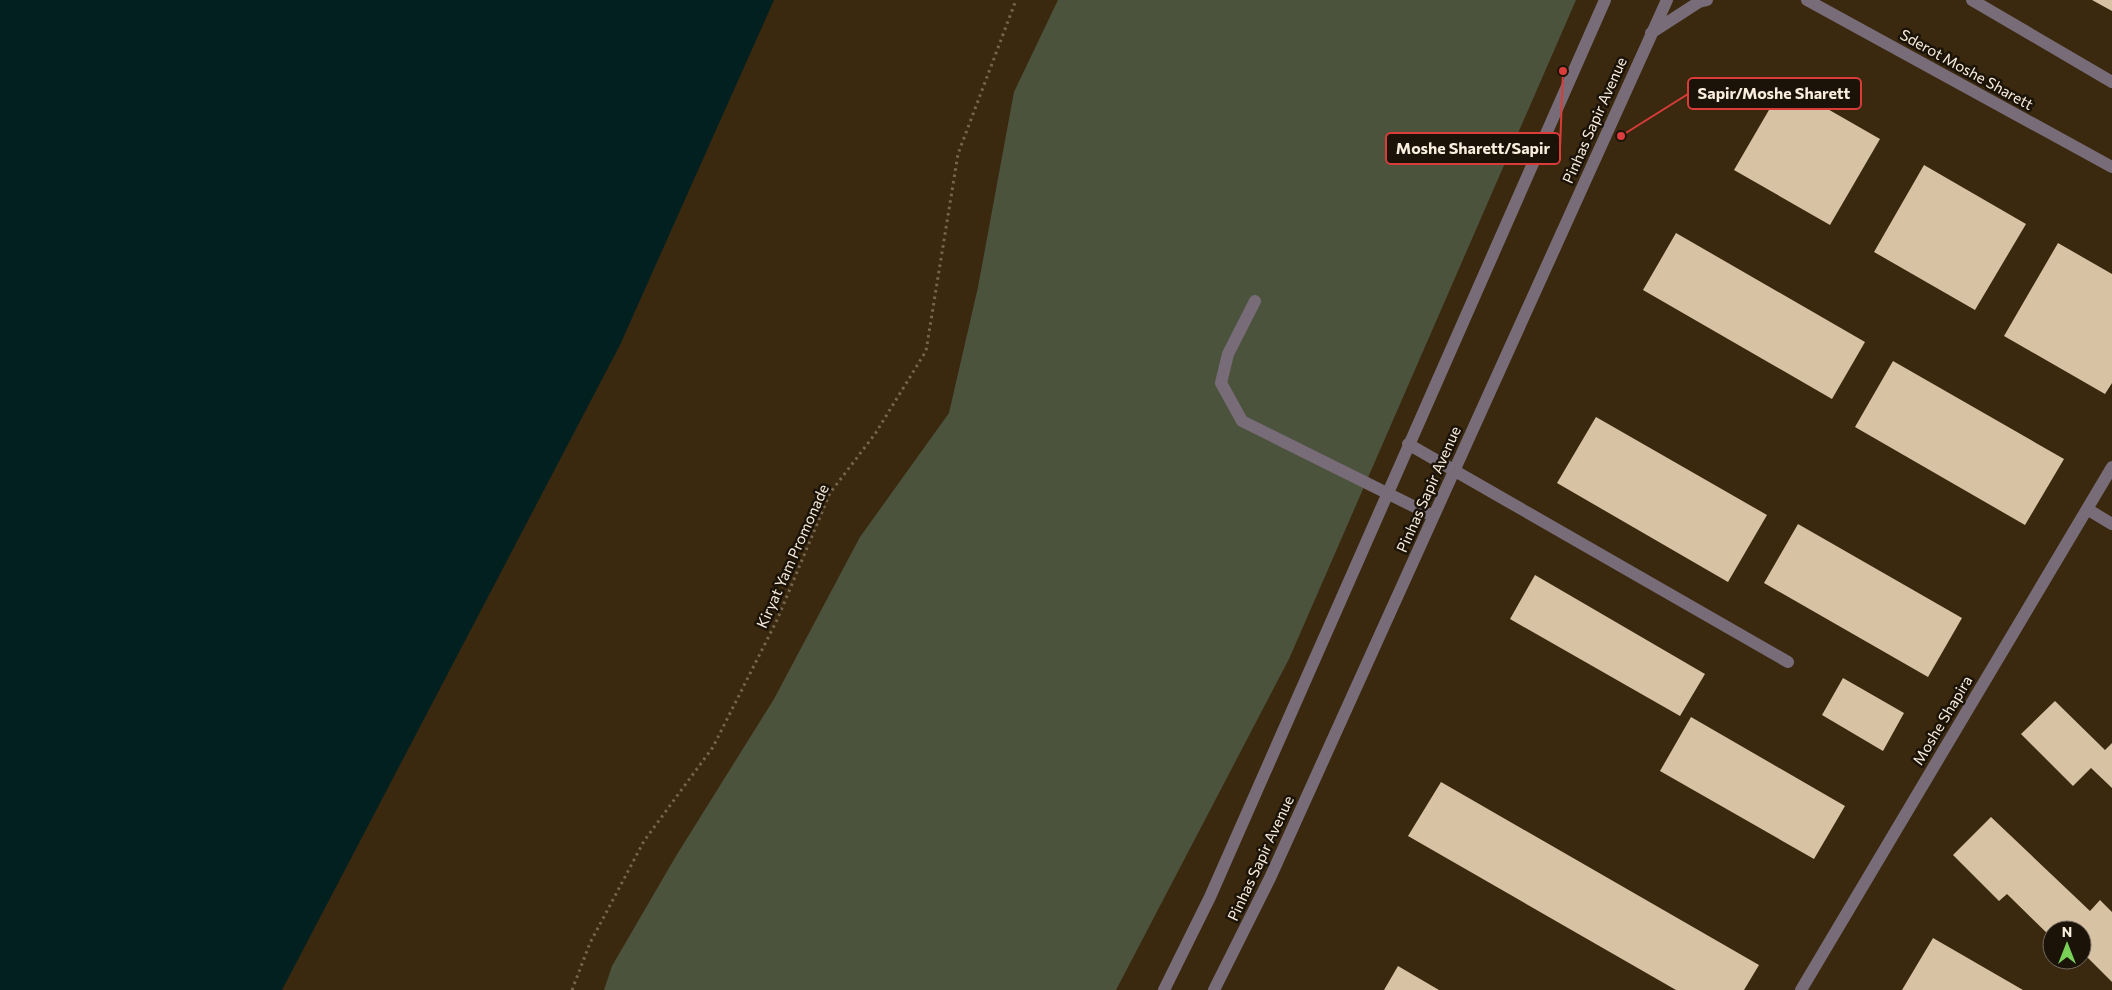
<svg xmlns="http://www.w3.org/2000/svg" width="2112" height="990" viewBox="0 0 2112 990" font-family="Commissioner,sans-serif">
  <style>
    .green { fill: #4c533d }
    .water { fill: #032021 }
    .building { fill: #d8c2a4 }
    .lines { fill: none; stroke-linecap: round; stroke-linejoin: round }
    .path { stroke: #74654e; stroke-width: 3; stroke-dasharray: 2.5 4; stroke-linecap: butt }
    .minor { stroke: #776c78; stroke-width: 12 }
    .labels { text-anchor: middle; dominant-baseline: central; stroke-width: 5; stroke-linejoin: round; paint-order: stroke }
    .street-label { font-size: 15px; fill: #f9edde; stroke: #1b1308 }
    .leader { fill: none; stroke: #da3c3a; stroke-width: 2 }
    .callout-dot { fill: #da3c3a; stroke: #1b1308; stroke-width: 2 }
    .callout { fill: #1b1308; stroke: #da3c3a; stroke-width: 2 }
    .callout-label { font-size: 16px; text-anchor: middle; font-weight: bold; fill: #f9edde }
  </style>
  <rect width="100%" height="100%" fill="#3a290f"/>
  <path class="green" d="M1058 0H1576L1289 659 1116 990H604L612 966 676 856 774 699 860 537 949 413 978 287 1014 92Z"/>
  <path class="water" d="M0 0H774L620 345 282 990H0Z"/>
  <path class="building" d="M2092 0H2112V11Z
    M1784 84 1880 139 1830 225 1734 170Z
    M1924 165 2026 224 1975 310 1874 252Z
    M1676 233 1865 342 1832 399 1643 290Z
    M2058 243 2112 274V383L2105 394 2004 336Z
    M1893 361 2064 459 2025 525 1855 427Z
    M1596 417 1767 515 1728 582 1557 483Z
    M1798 524 1962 618 1928 677 1764 583Z
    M1535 575 1705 674 1680 716 1510 619Z
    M1843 678 1904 713 1883 751 1822 715Z
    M2055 701 2105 750 2112 743V788L2091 768 2073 786 2021 734Z
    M1691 717 1845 806 1814 859 1660 771Z
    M1441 782 1759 965 1744 990H1676L1408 836Z
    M1991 817 2090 911 2100 900 2112 912V982L2082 952V930H2052V938L2007 894 1999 901 1953 855Z
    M1933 938 2023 990H1902Z
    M1398 966 1439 990H1384Z"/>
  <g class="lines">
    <path class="path" d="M572 990 590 943 644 841 713 747 777 620 830 493 875 434 926 351 958 154 1016 0"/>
    <path class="minor" d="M1807 0 2112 167
      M1972 0 2112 82
      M1651 33 1699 2 1707 0
      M1255 301 1228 354 1221 383 1242 421 1433 516
      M1408 444 1788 662
      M2087 509 2112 524
      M1164 990 1210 897 1605 0
      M1214 990 1270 878 1667 0
      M1801 990 2112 467"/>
  </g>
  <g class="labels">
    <g class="street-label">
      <text transform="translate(1967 69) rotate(29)">Sderot Moshe Sharett</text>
      <text transform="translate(1594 120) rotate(-66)">Pinhas Sapir Avenue</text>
      <text transform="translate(1428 489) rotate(-66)">Pinhas Sapir Avenue</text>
      <text transform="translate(792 556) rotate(-66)">Kiryat Yam Promonade</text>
      <text transform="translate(1942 720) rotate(-59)">Moshe Shapira</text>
      <text transform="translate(1260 858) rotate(-65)">Pinhas Sapir Avenue</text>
    </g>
  </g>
  <path class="leader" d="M1621 136L1688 94M1563 71L1560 148"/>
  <g class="callout-dot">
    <circle cx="1621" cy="136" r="5"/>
    <circle cx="1563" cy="71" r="5"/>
  </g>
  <g class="callout">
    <rect x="1688" y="78" width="173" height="31" rx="5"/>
    <rect x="1386" y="133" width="174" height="31" rx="5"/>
  </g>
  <g class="callout-label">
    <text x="1774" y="99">Sapir/Moshe Sharett</text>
    <text x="1473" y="154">Moshe Sharett/Sapir</text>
  </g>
  <g transform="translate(2067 945)"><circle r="24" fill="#1b1308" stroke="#746a5e"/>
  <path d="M0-4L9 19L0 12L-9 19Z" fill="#79d158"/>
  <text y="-8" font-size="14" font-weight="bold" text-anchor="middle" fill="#f9edde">N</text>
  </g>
</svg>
